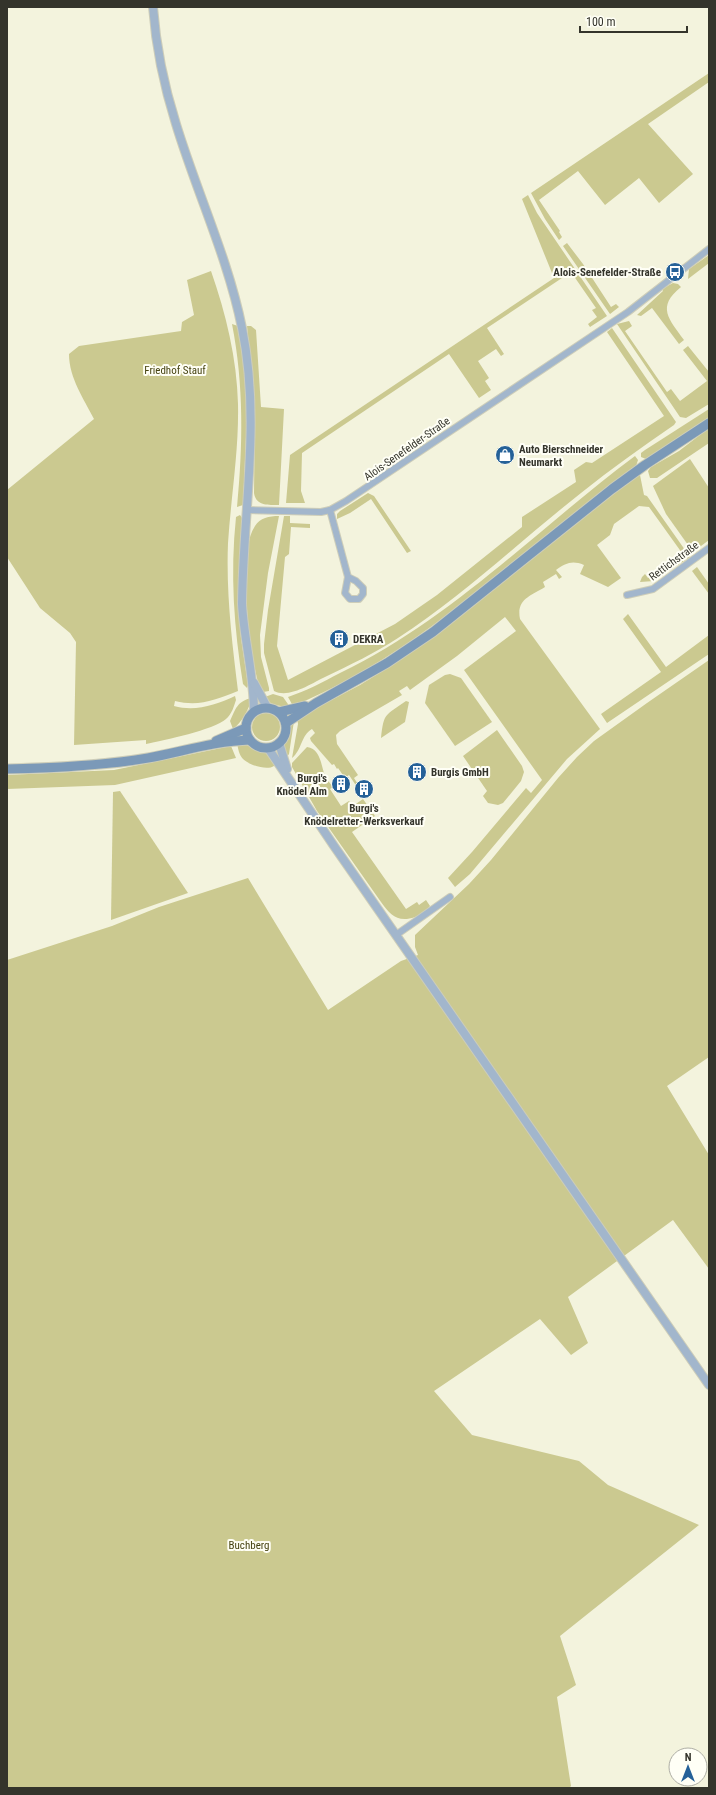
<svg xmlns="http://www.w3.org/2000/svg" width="716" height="1795" viewBox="0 0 716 1795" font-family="'Roboto Condensed',sans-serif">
<rect width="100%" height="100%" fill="#f3f3dd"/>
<g fill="#cbc990">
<polygon points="709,73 709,82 648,124 693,174 659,203 639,178 605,205 578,171 539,200 560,231 559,232 562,237 559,240 545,219 531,193"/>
<polygon points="528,195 537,213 607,316 590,327 588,324 597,317 592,310 596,308 571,272 487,328 504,354 501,356 496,349 478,361 489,378 485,381 491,390 479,398 449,354 302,453 301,491 305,503 286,503 290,455 554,278 522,199"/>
<polygon points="567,243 583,264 611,307 616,304 619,307 610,314 563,246"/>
<polygon points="709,255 709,263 688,279 689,269"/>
<path d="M211,271C226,314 237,359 238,404C239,451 231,497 228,543C226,593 232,642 238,691C215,700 199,707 175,701L174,706C195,712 216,705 235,696L236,700C234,706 232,714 226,719C214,730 164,740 146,744V740L74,745L76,642L70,633L40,608L7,557V490L94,419C84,399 69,378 69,354L79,346L181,331L182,322L194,315L187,280Z"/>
<path d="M673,283L678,284L681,287C656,307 669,319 684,340L679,344L652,308L641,316L637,315L663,291L662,289Z"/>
<polygon points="629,321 632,326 625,331 667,392 671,389 680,401 707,381 683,350 688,346 709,372 709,404 686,418 680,417 617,324"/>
<path d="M232,324L238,326L245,370L247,414L243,505L237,507C243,446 244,385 232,324Z"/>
<path d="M247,326H251L256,330L261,407L284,409L279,505C268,505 256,506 254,493L255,407Z"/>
<path d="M612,328L676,422L674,425C642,447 611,469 581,493C520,541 463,596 398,638C375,653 350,665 325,677C312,683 289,699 274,691L264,653V644L268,610L284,516H290V523L310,524V528L291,527L289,554L285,557L277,646L288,680L395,624L437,595L522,527V517L576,482L574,470L586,462L592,463L664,416L607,332Z"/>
<polygon points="709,409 709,417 646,459 641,457 641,453 645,450"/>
<polygon points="709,428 709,443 657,478 650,478 648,471 651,467 679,451"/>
<path d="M635,456L638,460L636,466C601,493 566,520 531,548C457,609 383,669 293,706L288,697C306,691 323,682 340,673C451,620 537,529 635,456Z"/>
<polygon points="690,459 709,488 709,540 693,552 666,514 653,486"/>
<path d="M638,475H640L644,495L647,496L690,557L654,581L640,582L642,577L645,574L648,578L682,553L649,507L639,506L614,524L610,535L597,545L621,578L608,587L580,574L584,565C572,560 566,563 556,570L562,577L559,579L556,574L543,582L545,587C531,596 516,599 520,619L600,729L567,759L470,874L455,887L448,878L472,852L526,788L531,793L542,780L464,670L516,631L505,617L457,656L410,690L407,686L399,691L402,695L340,731L336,735L337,744L358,775L354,778L359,786L357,787L349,775L345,778L338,768L337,769L334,764L332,765L311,741L310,738L315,733L312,729C301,735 302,750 292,758L298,724L297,718L360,685L400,660Z"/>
<polygon points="368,493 374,496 411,551 407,553 371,499 350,513 337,519 337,514 340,511"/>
<path d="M240,515L242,518L238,597L241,638L248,685L247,688L243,684C234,628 230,574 236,517Z"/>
<path d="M279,516L268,573L260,635L261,657L269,688V691L263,692L260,690C249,650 245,610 247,568C247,555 247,538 255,526C260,518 269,516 279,516Z"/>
<polygon points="697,567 709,584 709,594 692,571"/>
<polygon points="628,614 666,667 709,635 709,654 607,723 601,714 661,672 623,619"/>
<polygon points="709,660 709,1057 667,1086 709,1155 709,1269 673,1220 568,1297 588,1343 571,1355 540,1319 434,1391 472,1435 579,1461 608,1485 699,1525 560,1636 576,1685 557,1697 571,1786 569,1788 7,1788 7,960 112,926 159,907 248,878 328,1010 401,961 418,955 415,947 415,935 469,884 491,860 558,778 577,757 594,741 647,703"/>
<polygon points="450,674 461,678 492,722 455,746 425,703 429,685 445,675"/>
<path d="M273,694L283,697L290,707C281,706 269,706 265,697Z"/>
<path d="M251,698C250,709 241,723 233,729L230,721C236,708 237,702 251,698Z"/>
<path d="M406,701L409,702L405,722L381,738C384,712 385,716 406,701Z"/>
<circle cx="266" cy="727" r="14"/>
<path d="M294,721L289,754L287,757L284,744C287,736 289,727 294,721Z"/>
<polygon points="497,730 522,766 524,772 521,781 503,803 498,805 488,803 483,796 487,791 463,756"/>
<path d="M237,743C246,744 247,745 255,749C265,753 269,751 275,763L274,766C267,771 249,765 243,759C239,755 238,748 237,743Z"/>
<polygon points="231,746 236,758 115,785 7,789 7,775 114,770"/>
<path d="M307,747C321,749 321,766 325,776C327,780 330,783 333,787L330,789L341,806L349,801L353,806L363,799L375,816L352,832L406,909L417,902L419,905L426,900L430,906C426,912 421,915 415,917C398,923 390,915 381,902L317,811L292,767V763Z"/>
<polygon points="120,791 188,893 111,920 113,792"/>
</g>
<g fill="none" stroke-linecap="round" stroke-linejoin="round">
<defs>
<g id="minor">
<polyline points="247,510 321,512 330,510 346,501 628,312 709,249"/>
<polyline points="330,510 348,577 345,593 350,599 359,599 363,594 363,588 356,581 348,577"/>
<polyline points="627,595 653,589 709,548"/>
<polyline points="396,935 450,897"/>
</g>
<g id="tertiary">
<path d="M153,7C156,47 164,86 176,124C197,193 228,258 242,328C261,420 243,512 242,604C244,640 254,675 254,712"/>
<polyline points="254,683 267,707"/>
<polyline points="279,743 287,769"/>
<polyline points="268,748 334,846 709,1385"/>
</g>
<g id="secondary">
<circle cx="266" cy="728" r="20"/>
<polyline points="279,712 305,706"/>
<polyline points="286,723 316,703 387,663 433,632 612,489 645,465 709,423"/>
<polyline points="216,741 246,728"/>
<path d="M7,769C54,768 101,766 148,758C181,752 215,741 250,740"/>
</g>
</defs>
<use href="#minor" stroke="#cdcdb9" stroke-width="8"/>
<use href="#tertiary" stroke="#cdcdb9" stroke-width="10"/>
<use href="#secondary" stroke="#cdcdb9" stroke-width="11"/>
<use href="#minor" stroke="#a2b6cc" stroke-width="6"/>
<use href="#tertiary" stroke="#a2b6cc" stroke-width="8"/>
<use href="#secondary" stroke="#7b99b8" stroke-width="9"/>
</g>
<defs>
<symbol id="bus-disc" viewBox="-11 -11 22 22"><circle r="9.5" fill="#256198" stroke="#fffff6"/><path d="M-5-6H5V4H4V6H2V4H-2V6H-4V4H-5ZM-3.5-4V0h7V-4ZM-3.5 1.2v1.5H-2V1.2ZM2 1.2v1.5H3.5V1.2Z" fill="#fff"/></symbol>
<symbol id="shop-disc" viewBox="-11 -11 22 22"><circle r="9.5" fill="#256198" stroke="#fffff6"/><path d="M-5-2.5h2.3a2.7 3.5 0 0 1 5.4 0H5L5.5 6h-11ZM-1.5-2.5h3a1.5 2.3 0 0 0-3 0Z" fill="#fff"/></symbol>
<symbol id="building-disc" viewBox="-11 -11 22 22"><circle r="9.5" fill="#256198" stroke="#fffff6"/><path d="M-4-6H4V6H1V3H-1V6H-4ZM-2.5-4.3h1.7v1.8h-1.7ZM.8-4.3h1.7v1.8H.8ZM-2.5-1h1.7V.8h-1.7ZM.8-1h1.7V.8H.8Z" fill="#fff"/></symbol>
</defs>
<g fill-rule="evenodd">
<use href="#bus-disc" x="664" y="261" width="22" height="22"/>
<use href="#shop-disc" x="494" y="444" width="22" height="22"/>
<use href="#building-disc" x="328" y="628" width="22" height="22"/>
<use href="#building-disc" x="406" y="761" width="22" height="22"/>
<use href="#building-disc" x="330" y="773" width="22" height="22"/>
<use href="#building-disc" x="353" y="778" width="22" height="22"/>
</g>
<g text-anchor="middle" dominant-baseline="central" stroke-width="4" stroke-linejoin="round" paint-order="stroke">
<g font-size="11" font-weight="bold" fill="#34342b" stroke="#fffff6" text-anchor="start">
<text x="661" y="272" text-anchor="end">Alois-Senefelder-Straße</text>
<text x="519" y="449">Auto Bierschneider<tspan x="519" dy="13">Neumarkt</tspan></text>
<text x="353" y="639">DEKRA</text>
<text x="431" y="772">Burgis GmbH</text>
<text x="327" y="778" text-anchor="end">Burgi's<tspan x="327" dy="13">Knödel Alm</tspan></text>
<text x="364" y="808" text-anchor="middle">Burgi's<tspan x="364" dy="13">Knödelretter-Werksverkauf</tspan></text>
</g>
<g font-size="11" fill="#464311" stroke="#fffff6">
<text x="175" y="370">Friedhof Stauf</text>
<text x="249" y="1545">Buchberg</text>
</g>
<g font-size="11" fill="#34342b" stroke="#fffff6">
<text transform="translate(407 449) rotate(-35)">Alois-Senefelder-Straße</text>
<text transform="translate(674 561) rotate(-36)">Rettichstraße</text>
</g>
</g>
<rect width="716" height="1795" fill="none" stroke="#34342b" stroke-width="16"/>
<g transform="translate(688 1767)"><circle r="19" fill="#fffff6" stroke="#aeaea5"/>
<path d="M0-3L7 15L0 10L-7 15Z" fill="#256198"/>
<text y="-6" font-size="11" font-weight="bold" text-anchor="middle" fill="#34342b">N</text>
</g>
<path d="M580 26v6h107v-6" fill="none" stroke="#34342b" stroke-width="2"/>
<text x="586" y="26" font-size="12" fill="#34342b" stroke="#fffff6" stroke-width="3" paint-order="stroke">100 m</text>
</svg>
